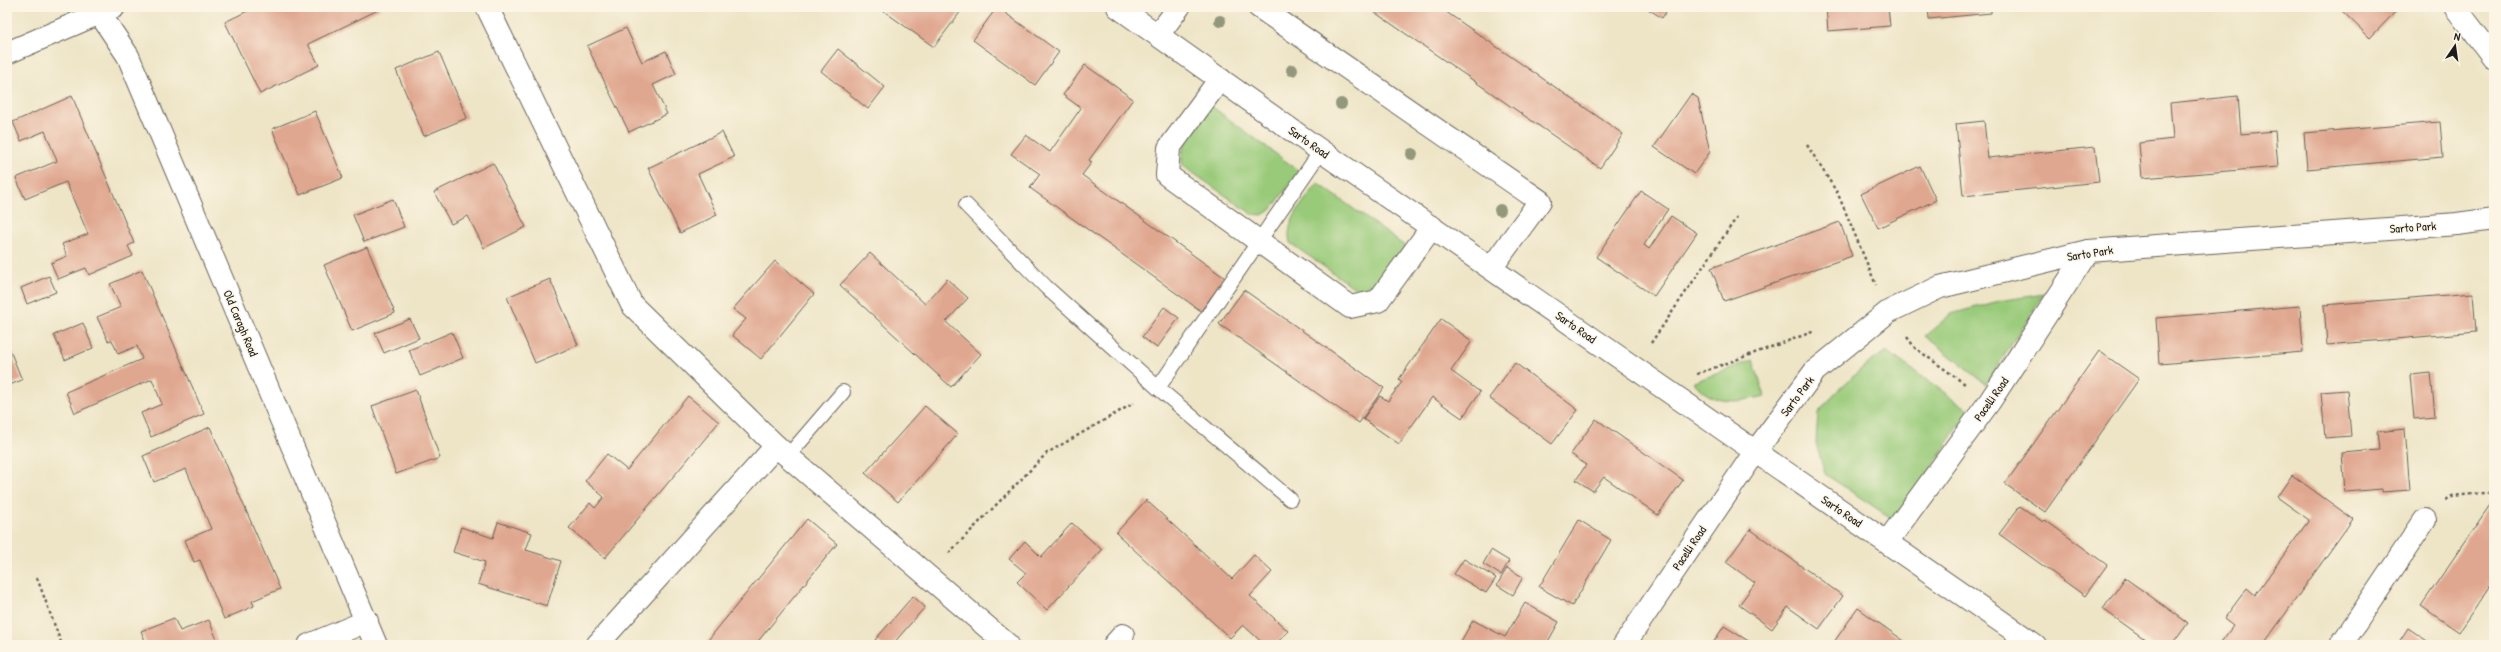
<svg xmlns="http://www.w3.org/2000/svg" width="2501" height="652" viewBox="0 0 2501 652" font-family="'Patrick Hand',sans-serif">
<rect width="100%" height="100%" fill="#fcf5e5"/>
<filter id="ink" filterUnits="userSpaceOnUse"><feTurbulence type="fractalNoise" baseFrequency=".025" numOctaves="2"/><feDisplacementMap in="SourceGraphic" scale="8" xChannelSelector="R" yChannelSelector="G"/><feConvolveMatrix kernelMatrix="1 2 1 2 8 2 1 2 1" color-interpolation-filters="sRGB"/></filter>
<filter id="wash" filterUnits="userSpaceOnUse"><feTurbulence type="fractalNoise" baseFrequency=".012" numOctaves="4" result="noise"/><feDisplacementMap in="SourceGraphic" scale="16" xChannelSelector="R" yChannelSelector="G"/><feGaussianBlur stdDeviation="0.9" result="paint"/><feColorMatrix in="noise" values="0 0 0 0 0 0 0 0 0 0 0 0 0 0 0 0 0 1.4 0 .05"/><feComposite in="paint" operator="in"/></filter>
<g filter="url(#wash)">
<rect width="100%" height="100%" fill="#eee5c7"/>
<g fill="#99ca79" stroke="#5a734a">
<path d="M1211,106L1299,171L1271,210L1262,215L1252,214L1183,166C1177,143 1199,123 1211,106Z"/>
<path d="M1318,183L1406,247L1378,287L1369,293L1359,291L1290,243C1284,221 1306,200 1318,183Z"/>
<polygon points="2044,294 1986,384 1925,336 1951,314 1999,301"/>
<polygon points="1886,351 1969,410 1897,522 1825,474 1816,443 1818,413 1835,393 1861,369"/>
<path d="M1753,360L1765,396C1738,402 1713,407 1694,382Z"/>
</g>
<g id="blocks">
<g fill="#e0a790">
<polygon points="256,7 273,7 274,9 279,7 379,7 380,9 308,44 319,65 260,94 225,22"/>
<polygon points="878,7 964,7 934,47"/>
<polygon points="997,7 1059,52 1035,85 973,40"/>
<polygon points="1367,7 1439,7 1623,134 1600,168"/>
<polygon points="1645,7 1669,7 1662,18"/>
<polygon points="1826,7 1888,7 1890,26 1828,31"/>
<polygon points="1928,7 1991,7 1991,13 1929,19"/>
<polygon points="2338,7 2400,7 2370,38"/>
<polygon points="626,28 642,62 666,51 676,74 653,85 667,114 629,132 587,46"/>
<polygon points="838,49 885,87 868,109 821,71"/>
<polygon points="439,52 467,118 424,136 396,70"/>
<polygon points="1085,65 1133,99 1089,160 1092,162 1082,175 1225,278 1201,311 1030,188 1040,174 1011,154 1026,135 1050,152 1081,108 1063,95"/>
<polygon points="1691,94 1698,98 1710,152 1694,174 1654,147"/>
<polygon points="72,96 134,243 128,246 133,256 89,275 86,268 58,279 51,263 67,256 62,244 88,234 66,182 25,199 16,178 57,161 45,131 21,141 13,122"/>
<polygon points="2238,96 2241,134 2275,131 2278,167 2142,178 2139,143 2173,139 2170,103"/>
<polygon points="315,111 343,178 300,195 272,129"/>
<polygon points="1984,121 1988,158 2095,147 2099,182 1963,196 1956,124"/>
<polygon points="2440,122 2443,157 2307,169 2304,133"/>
<polygon points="722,132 734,157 698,174 717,215 680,233 648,168"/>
<polygon points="493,163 526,227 484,248 468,216 451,224 434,192"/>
<polygon points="1920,166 1936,200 1878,228 1861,194"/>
<polygon points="1641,191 1668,209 1644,245 1649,249 1671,216 1697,233 1654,296 1596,257"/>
<polygon points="393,199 404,227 364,242 353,215"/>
<polygon points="1840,222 1852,256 1724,301 1711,268"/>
<polygon points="367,247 395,313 352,331 324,265"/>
<polygon points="870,253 925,304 947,279 968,298 946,322 981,354 951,387 840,285"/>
<polygon points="775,261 814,294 761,359 732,335 746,319 733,309"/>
<polygon points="142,270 204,414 151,437 141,413 162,404 152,379 75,413 66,392 142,359 137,346 118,354 112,340 108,341 97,317 121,307 110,284"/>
<polygon points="49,276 56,292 27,304 21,288"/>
<polygon points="550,279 578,345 535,363 507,297"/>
<polygon points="1244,290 1384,388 1359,423 1219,324"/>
<polygon points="2473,293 2476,332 2327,345 2324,305"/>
<polygon points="2300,306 2303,352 2159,364 2156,318"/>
<polygon points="1164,307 1179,318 1157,348 1142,337"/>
<polygon points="410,319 419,338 384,353 375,333"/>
<polygon points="1441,319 1472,341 1451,371 1480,392 1462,418 1432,397 1399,444 1363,419 1380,396 1388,401 1402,382 1399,379"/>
<polygon points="83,323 93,348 65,360 54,335"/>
<polygon points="452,332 463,358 420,376 409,350"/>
<polygon points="7,348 9,348 22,380 7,386"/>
<polygon points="2099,351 2139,379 2045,512 2005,484"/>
<polygon points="1515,363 1578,410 1552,444 1489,398"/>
<polygon points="2431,373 2435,417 2414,419 2410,375"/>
<polygon points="416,390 440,458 396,474 372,406"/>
<polygon points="2347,390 2351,436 2325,438 2321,392"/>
<polygon points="688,396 719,422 605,558 569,528 590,503 595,508 604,497 585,481 607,454 627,470"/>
<polygon points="925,406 958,434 898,502 865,473"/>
<polygon points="1596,419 1683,480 1658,515 1604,477 1593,491 1576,480 1586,465 1571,454"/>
<polygon points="210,427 280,589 252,601 254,606 224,619 200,560 194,562 185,540 211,529 186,469 154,482 143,456"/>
<polygon points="2405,429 2410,490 2382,492 2382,489 2345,492 2342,453 2379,450 2377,432"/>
<polygon points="2292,475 2353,519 2263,645 2219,645 2233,626 2224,619 2247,588 2255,595 2309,520 2277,497"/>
<polygon points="2494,499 2494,581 2459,632 2421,606"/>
<polygon points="1146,500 1232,579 1254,555 1272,572 1250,596 1288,631 1275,645 1265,645 1243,625 1230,638 1116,533"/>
<polygon points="2020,506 2043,522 2045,520 2107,565 2085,596 1999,534"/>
<polygon points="807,519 837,544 755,645 704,645"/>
<polygon points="1579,520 1611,540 1572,606 1539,587"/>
<polygon points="498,522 532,533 526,550 561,561 547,606 478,584 485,562 453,552 461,527 493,538"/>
<polygon points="1072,523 1102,550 1047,610 1017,582 1026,573 1009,559 1025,541 1041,557"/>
<polygon points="1750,529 1843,596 1819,629 1788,607 1772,629 1739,605 1755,583 1726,562"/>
<polygon points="1491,550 1509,561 1501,575 1483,564"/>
<polygon points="1464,559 1496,578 1486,593 1454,574"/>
<polygon points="1507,568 1523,577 1513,595 1497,585"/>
<polygon points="2125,578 2188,623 2172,645 2153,645 2103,609"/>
<polygon points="913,596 925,607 892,645 882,645 875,640"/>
<polygon points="1525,603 1559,622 1546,645 1459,645 1473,620 1505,637"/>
<polygon points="1858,608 1890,631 1910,645 1839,645 1834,642"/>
<polygon points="174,618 180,631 209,620 219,645 147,645 141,631"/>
<polygon points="1724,626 1755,645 1712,645"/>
<polygon points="2408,628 2433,645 2397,645"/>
</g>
</g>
</g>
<g filter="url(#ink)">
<use href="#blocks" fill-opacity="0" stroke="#666258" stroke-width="1"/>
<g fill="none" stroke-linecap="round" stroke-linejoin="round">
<defs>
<g id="lane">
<polyline points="966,205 1046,287 1158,388 1290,499"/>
<polyline points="1158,388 1321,151"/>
<polyline points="788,456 843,392"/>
</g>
<g id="street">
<polyline points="487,7 632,305 776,446 1008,645"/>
<polyline points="1118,7 1321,151 2035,645"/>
<polyline points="1259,7 1540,201 1492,267"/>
<polyline points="2455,7 2494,58"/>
<polyline points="100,14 128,56 376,645"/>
<polyline points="1158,35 1179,7"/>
<polyline points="7,53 114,7"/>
<polyline points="1220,79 1169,148 1167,175 1350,307 1378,301 1432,227"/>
<polyline points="1887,542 1990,401 2088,251"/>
<polyline points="309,645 367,621"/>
<polyline points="597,645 776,446"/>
<polyline points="1114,645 1123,635"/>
<polyline points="1624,645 1755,452 1815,371 1888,312 1940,287 2088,251 2457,224 2494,219"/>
<polyline points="2341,645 2425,520"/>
</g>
</defs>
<use href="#lane" stroke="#666258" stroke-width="16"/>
<use href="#street" stroke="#666258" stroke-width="24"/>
<g stroke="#666258" stroke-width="2.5" stroke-dasharray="3 3" stroke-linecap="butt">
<polyline points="1807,145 1838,194 1876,285"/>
<polyline points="1907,337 1915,348 1965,384"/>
<polyline points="1651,343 1737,217"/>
<polyline points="1697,374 1815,331"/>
<polyline points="2446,500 2452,496 2494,492"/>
<polyline points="949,553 1047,453 1134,403"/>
<polyline points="37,578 62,645"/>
</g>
<use href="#lane" stroke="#fff" stroke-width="14"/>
<use href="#street" stroke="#fff" stroke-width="22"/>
</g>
<g fill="#93987b">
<circle cx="1220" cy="21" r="6"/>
<circle cx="1292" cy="70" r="6"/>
<circle cx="1341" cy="104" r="6"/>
<circle cx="1412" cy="154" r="6"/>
<circle cx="1500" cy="210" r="6"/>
</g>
</g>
<g text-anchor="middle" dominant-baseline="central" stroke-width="3" stroke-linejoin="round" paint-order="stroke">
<g font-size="12" fill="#1c1c1c" stroke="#fcf5e5">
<text transform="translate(1309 142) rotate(35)">Sarto Road</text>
<text transform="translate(2413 227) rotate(-4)">Sarto Park</text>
<text transform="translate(2090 253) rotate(-9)">Sarto Park</text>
<text transform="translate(241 323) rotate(67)">Old Caragh Road</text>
<text transform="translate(1576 327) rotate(35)">Sarto Road</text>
<text transform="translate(1797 396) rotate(-53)">Sarto Park</text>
<text transform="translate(1991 399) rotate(-55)">Pacelli Road</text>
<text transform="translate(1842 511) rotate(34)">Sarto Road</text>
<text transform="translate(1689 548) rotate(-56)">Pacelli Road</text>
</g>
</g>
<rect width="2501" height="652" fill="none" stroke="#fcf5e5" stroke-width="24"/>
<g transform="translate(2455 46) rotate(13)" stroke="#fcf5e5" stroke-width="3" paint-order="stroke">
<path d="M0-3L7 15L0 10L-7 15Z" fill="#1c1c1c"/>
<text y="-6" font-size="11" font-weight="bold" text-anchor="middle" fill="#1c1c1c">N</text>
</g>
</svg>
